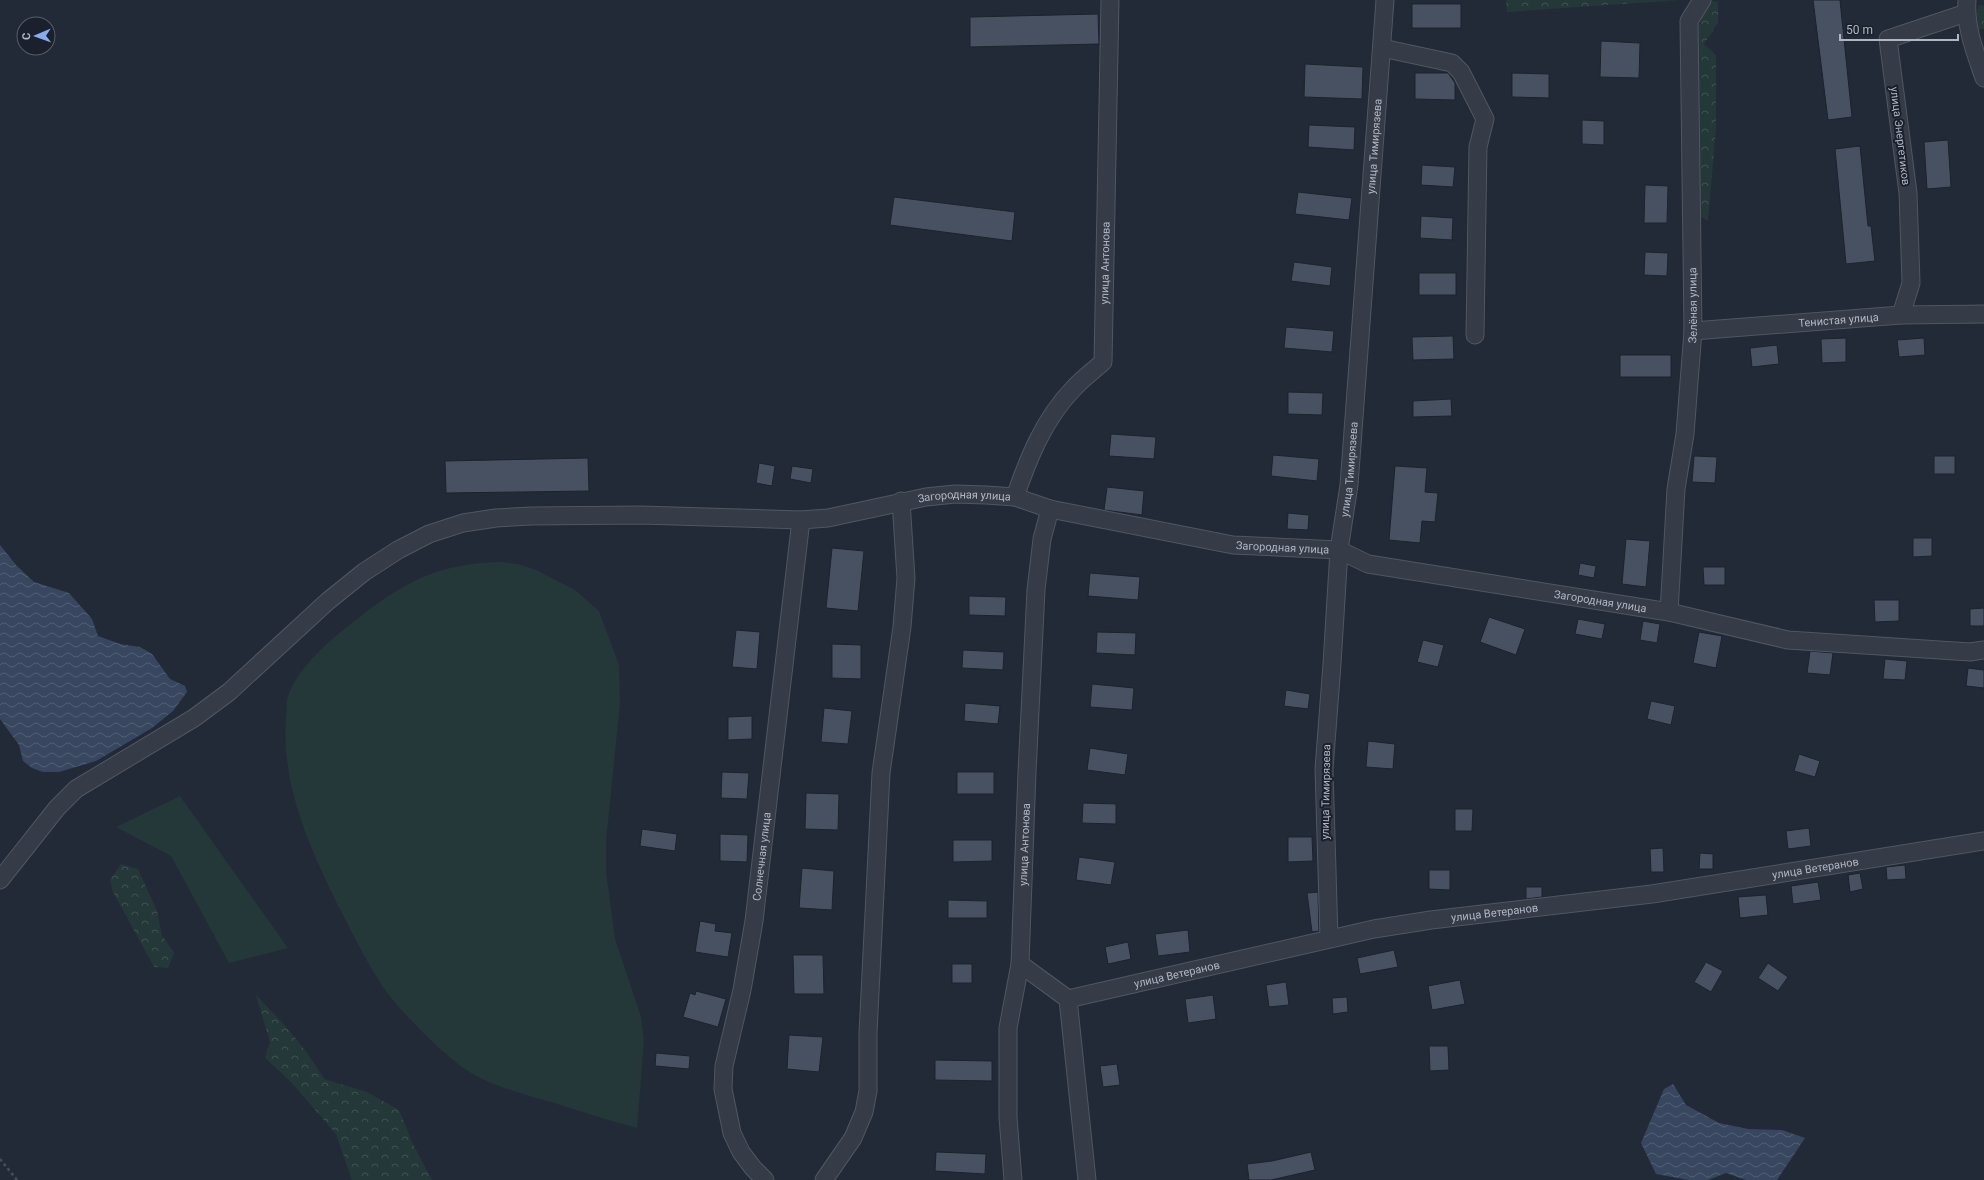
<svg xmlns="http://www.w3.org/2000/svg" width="1984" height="1180" viewBox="0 0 1984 1180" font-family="Roboto,sans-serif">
<defs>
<pattern id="forest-crowns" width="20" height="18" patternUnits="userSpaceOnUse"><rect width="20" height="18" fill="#243739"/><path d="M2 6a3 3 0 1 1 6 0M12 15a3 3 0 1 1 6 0" fill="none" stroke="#415254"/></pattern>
<pattern id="water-waves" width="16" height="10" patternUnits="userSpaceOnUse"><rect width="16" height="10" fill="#38475f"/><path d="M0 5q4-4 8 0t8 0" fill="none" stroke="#525f74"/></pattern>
</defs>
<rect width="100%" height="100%" fill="#222a37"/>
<g fill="#243739">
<path d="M502,562L518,564L536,570L575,590L599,611L619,665L620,703L606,842V871L615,939L641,1017L644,1041L637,1128C610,1121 584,1112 557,1104C520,1092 483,1086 453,1060C433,1044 404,1014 388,994C372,972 359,946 346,921C315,860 280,789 286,717C287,711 286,702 288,696C300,663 335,636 362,615C409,579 442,563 502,562Z"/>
<polygon points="180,796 288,948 229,963 171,856 116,827"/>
</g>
<g fill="url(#forest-crowns)">
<polygon points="1506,0 1680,0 1507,12"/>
<polygon points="1709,0 1718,2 1718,23 1704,44 1716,55 1716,129 1708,220 1697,215 1696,32"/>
<polygon points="1978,5 1984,6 1984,29 1977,29"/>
<polygon points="121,864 138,869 157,911 162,935 174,953 168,968 154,967 113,892 110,880"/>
<path d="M256,995C283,1023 304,1045 324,1079L367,1092L399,1110L413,1144L432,1180H352L336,1134L291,1082L265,1058L270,1042Z"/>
</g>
<g fill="url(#water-waves)">
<polygon points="0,545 16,565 34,582 69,593 92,619 98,636 120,644 140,647 152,654 170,679 185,686 187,692 173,711 152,728 96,761 59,772 43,772 32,768 23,761 19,745 0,719"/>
<polygon points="1673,1084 1686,1105 1719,1123 1748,1129 1782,1130 1805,1138 1777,1180 1746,1180 1726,1173 1708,1180 1689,1180 1656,1174 1641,1143 1664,1089"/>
</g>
<g fill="#485161" stroke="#1c232e">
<polygon points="1813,0 1840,0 1852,117 1828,120"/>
<rect x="1412" y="4" width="49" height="24"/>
<polygon points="1098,14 1099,44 970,47 970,17"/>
<polygon points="1601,41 1640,43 1639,78 1600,77"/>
<polygon points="1305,64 1363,67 1362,99 1304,97"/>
<polygon points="1415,73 1448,73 1455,83 1455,100 1415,99"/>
<polygon points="1512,73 1549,74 1549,98 1512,97"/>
<polygon points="1582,120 1604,121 1604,145 1582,144"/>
<polygon points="1309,125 1355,127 1354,150 1308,147"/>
<polygon points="1948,140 1951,187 1927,189 1924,142"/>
<polygon points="1860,146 1868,226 1871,226 1875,261 1846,264 1835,149"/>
<polygon points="1422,165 1455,167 1453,187 1421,185"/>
<polygon points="1645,185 1668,186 1667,223 1644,223"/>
<polygon points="1298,192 1352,198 1349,220 1295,214"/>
<polygon points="894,197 1015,212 1012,241 890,225"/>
<polygon points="1421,216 1453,218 1452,240 1420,238"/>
<polygon points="1645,252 1668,253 1667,276 1644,275"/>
<polygon points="1294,262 1332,267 1330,286 1291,281"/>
<rect x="1419" y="273" width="37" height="22"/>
<polygon points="1286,327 1334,331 1332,352 1284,348"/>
<polygon points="1453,336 1454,359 1413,360 1412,337"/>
<polygon points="1846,338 1846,362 1822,363 1821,339"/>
<polygon points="1924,338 1925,355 1899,357 1897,340"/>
<polygon points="1777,345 1779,364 1752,367 1750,348"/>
<rect x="1620" y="355" width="51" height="22"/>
<polygon points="1288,392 1323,393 1322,415 1288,414"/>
<polygon points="1451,399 1452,416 1413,417 1413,401"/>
<polygon points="1111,434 1156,437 1154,459 1109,456"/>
<polygon points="1273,455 1319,459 1317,481 1271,476"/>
<polygon points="1694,456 1717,457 1715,483 1692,482"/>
<rect x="1934" y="456" width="21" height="18"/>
<polygon points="588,458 589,491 446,493 445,461"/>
<polygon points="759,463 775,466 772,486 756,483"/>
<polygon points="792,466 813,469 811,483 790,479"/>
<polygon points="1395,466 1427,468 1425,492 1438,493 1435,522 1422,521 1420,543 1389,540"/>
<polygon points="1107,487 1144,491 1142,515 1104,510"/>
<polygon points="1288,513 1309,515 1308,530 1287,529"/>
<polygon points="1913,538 1932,538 1932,556 1913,557"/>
<polygon points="1626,539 1650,541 1646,587 1622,584"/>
<polygon points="832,548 864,551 858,611 826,608"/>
<polygon points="1580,563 1596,566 1594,578 1578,575"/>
<polygon points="1703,567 1725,567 1725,585 1704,585"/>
<polygon points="1090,573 1140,577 1138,600 1088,596"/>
<polygon points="969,596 1006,597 1005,616 969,615"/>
<polygon points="1874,600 1899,600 1899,621 1875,622"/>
<polygon points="1984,608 1984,626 1970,626 1970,609"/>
<polygon points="1489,617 1525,629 1516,655 1480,642"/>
<polygon points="1578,619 1605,624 1602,639 1575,634"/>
<polygon points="1643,621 1660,624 1657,643 1640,640"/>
<polygon points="736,630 760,632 757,669 732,667"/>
<polygon points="1097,632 1136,633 1135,655 1096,653"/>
<polygon points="1699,632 1722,636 1716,668 1693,663"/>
<polygon points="1423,640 1444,645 1438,667 1417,662"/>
<polygon points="832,644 861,645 861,679 832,678"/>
<polygon points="963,650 1004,652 1003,670 962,668"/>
<polygon points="1810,651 1833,653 1830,675 1807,673"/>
<polygon points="1885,659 1907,661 1905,680 1883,679"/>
<polygon points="1968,668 1984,670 1984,688 1966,686"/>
<polygon points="1092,684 1134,688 1132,710 1090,707"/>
<polygon points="1286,690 1310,694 1308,709 1284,706"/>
<polygon points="1651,701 1675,706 1671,725 1647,719"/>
<polygon points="965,703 1000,706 998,724 964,721"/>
<polygon points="824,708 852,711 848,744 821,742"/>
<polygon points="752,716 752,739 728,740 728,717"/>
<polygon points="1368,741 1395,744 1393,769 1366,767"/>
<polygon points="1090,748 1128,754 1125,775 1087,770"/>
<polygon points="1799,754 1820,761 1815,777 1794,771"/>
<polygon points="722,772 749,773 747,799 721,798"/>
<rect x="957" y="772" width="37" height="22"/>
<polygon points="806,793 839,794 838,830 805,829"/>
<polygon points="1083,803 1116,804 1116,824 1082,823"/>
<polygon points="1455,809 1473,809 1472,831 1455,831"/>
<polygon points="1809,828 1811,846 1788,849 1786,831"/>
<polygon points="642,829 677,834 675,851 640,846"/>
<polygon points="720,834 748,835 747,862 720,861"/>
<polygon points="1288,837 1312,837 1313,861 1288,862"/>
<polygon points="953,840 992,840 992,861 953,862"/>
<polygon points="1663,848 1664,872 1651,872 1650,849"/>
<polygon points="1700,853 1713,854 1713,869 1699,869"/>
<polygon points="1079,857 1115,862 1111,885 1076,880"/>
<polygon points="1905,865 1906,879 1887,880 1886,867"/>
<polygon points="802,868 834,871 832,910 799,908"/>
<polygon points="1429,870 1450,870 1450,890 1429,889"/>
<polygon points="1860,873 1863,889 1850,892 1848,875"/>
<polygon points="1818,882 1821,900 1793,904 1791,886"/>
<polygon points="1526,887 1542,887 1542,897 1526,899"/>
<polygon points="1318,892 1319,931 1312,932 1307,893"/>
<polygon points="1766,895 1768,915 1740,918 1738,897"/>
<polygon points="948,900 987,901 987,918 948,918"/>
<polygon points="700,921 716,924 715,931 732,933 728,957 695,952"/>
<polygon points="1188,930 1190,952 1158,956 1155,934"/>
<polygon points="1128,942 1131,959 1108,964 1105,947"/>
<polygon points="1394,950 1398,967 1360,974 1357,958"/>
<polygon points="793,955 823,955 824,994 794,994"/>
<polygon points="1706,962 1723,971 1711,992 1694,982"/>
<polygon points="1768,963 1788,977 1778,991 1758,978"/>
<rect x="952" y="964" width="20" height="19"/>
<polygon points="1460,980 1465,1004 1432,1010 1428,986"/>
<polygon points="1286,982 1289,1005 1269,1007 1266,985"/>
<polygon points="696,991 726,999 718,1027 683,1017 690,993 695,995"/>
<polygon points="1213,995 1216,1019 1188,1023 1185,999"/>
<polygon points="1347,997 1348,1012 1333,1014 1332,998"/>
<polygon points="789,1035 823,1037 819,1072 787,1069"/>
<polygon points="1429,1046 1448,1046 1449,1070 1430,1071"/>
<polygon points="656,1053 690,1056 689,1069 655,1066"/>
<polygon points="935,1060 992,1061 992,1081 935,1080"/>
<polygon points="1117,1064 1120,1085 1103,1087 1100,1066"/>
<polygon points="936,1152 986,1154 985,1174 935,1171"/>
<polygon points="1311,1152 1315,1170 1271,1180 1249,1180 1247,1164 1272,1161"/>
</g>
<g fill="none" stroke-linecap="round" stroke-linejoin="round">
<defs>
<g id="minor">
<path d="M1967,0C1965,27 1975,52 1984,78"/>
<polyline points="1382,48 1452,63 1461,72 1485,119 1478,147 1475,335"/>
<polyline points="1901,315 1911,283 1908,193 1888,39 1966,13"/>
<path id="s1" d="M1693,331L1901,315L1984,314"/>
<path id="s2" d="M1015,497C1028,459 1044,419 1073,389C1082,379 1093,371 1103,362L1110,0"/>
<path id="s3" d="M1669,612L1676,489L1685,434L1693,331L1689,21L1702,0"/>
<path id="s4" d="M0,880L57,808L76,789L194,718L229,692L328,601L364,572L398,550L429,534L463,523L496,518L531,516L641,515L801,520L828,518L926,497L955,494L986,495L1015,497L1050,509L1233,545L1339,550L1368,564L1669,612L1788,640L1970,652L1984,650"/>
<path id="s5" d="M1329,938L1324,769L1332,664L1339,550L1349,485L1385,0"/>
<path id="s6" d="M1020,964L1068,999L1374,929L1431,920L1652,894L1984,841"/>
<polyline points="1068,999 1087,1180"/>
<path id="s7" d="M765,1180L753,1168L741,1152L732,1133L723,1089L724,1066L742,990L754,921L801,520"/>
<polyline points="824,1180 853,1138 864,1112 868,1091 868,1033 881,773 902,627 906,578 901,501"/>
<path id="s8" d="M1013,1180L1008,1117V1028L1020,964L1027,772L1036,590L1042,539L1050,509"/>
</g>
</defs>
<use href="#minor" stroke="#505762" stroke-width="19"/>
<polyline stroke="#415255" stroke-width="2.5" stroke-dasharray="3 3" stroke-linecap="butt" points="0,1159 17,1180"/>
<use href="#minor" stroke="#353c47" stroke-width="17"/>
</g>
<g text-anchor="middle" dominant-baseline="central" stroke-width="4" stroke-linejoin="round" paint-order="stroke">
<g font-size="11" fill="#b0b7c4" stroke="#1a212c">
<text transform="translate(1900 136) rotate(83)">улица Энергетиков</text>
<text stroke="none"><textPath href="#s5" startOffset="794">улица Тимирязева</textPath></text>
<text stroke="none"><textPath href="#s2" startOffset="263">улица Антонова</textPath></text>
<text stroke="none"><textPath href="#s3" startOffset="308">Зелёная улица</textPath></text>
<text stroke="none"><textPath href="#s1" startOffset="146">Тенистая улица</textPath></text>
<text stroke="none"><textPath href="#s5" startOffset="470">улица Тимирязева</textPath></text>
<text stroke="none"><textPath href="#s4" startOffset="1096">Загородная улица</textPath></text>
<text stroke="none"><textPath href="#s4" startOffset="1420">Загородная улица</textPath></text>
<text stroke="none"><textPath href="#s4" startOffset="1744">Загородная улица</textPath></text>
<text transform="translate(1326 792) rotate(-89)">улица Тимирязева</text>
<text stroke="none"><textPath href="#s8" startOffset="337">улица Антонова</textPath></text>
<text stroke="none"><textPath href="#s7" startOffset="339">Солнечная улица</textPath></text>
<text stroke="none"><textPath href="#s6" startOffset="819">улица Ветеранов</textPath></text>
<text stroke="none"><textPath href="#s6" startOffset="495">улица Ветеранов</textPath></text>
<text stroke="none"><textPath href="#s6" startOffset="171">улица Ветеранов</textPath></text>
</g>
</g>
<g transform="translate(36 36) rotate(268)"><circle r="19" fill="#1a212c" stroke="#565d69"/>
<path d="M0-3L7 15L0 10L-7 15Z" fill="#87acf2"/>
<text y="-6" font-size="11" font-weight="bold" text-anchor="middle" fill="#b0b7c4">С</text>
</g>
<path d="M1840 34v6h118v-6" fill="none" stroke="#b0b7c4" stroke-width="2"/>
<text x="1846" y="34" font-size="12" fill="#b0b7c4" stroke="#1a212c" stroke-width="3" paint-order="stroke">50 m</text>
</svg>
